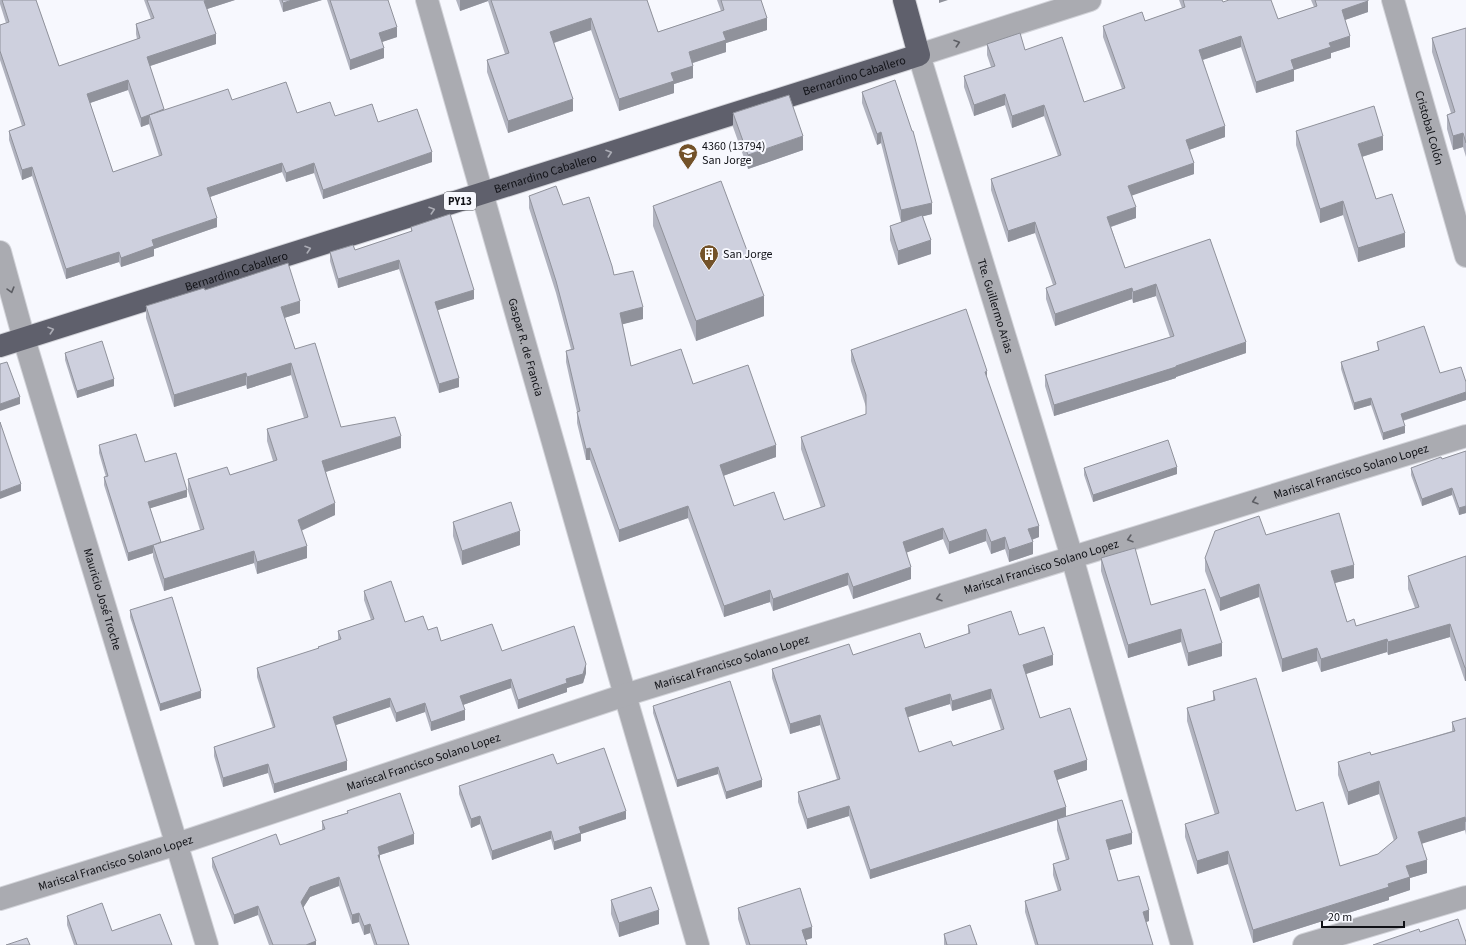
<svg xmlns="http://www.w3.org/2000/svg" width="1466" height="945" viewBox="0 0 1466 945" font-family="'Source Sans 3',sans-serif">
<rect width="100%" height="100%" fill="#f7f8fe"/>
<g fill="none" stroke-linecap="round" stroke-linejoin="round">
<defs>
<g id="minor">
<path id="s1" d="M427,0L625,695L698,945"/>
<path id="s2" d="M1090,0L919,55L1072,557L1182,945"/>
<path id="s3" d="M1393,0L1466,256"/>
<path id="s4" d="M0,252L24,339L207,945"/>
<path id="s5" d="M0,899L177,844L625,695L1466,436"/>
<polyline points="1304,945 1466,897"/>
</g>
<g id="trunk">
<path id="s6" d="M0,346L919,55L904,0"/>
</g>
</defs>
<use href="#minor" stroke="#d2d3d9" stroke-width="24"/>
<use href="#trunk" stroke="#d2d3d9" stroke-width="24"/>
<use href="#minor" stroke="#aaabb1" stroke-width="22"/>
<use href="#trunk" stroke="#5f606c" stroke-width="22"/>
</g>
<g fill="#b1b3bf" fill-rule="evenodd">
<path d="M0,0H36L59,66L137,39L136,34V24L151,19L144,0H235L207,9L216,44L150,66L164,110L232,100L297,113L335,116L378,122L432,162L323,199L314,173L286,182L282,172L210,197L217,227L154,249V256L121,267L119,262L66,279L32,176L22,180L9,140V131L22,126L0,60V25L6,23L0,4ZM128,90L141,127L149,124L159,156L113,172L90,103Z"/>
<polygon points="279,0 322,0 283,12"/>
<polygon points="327,0 388,0 397,37 382,42 384,58 350,70"/>
<polygon points="456,0 647,0 658,32 721,11 717,0 761,0 767,30 726,43 726,52 693,63 693,78 674,84 674,93 619,111 591,30 554,43 573,111 508,133 487,72 487,60 505,54 488,1 460,11"/>
<polygon points="1179,0 1222,0 1223,2 1278,19 1314,7 1311,0 1368,0 1368,12 1345,20 1350,47 1331,53 1331,58 1294,70 1294,81 1256,93 1241,47 1203,60 1225,137 1189,150 1194,174 1132,195 1136,218 1111,227 1125,268 1210,239 1246,353 1176,377 1176,378 1054,416 1045,386 1045,375 1170,337 1156,296 1133,303 1132,299 1055,326 1046,299 1046,288 1053,285 1035,233 1008,242 991,190 991,179 1058,156 1044,116 1012,128 1005,105 974,116 964,87 964,76 991,67 987,55 987,44 1025,50 1084,102 1122,89 1103,37 1103,26 1145,21 1182,8"/>
<polygon points="1466,28 1466,157 1463,147 1453,150 1447,129 1447,115 1451,113 1432,52 1432,38"/>
<polygon points="862,92 912,131 932,214 923,216 931,254 898,265 890,240 890,226 908,220 901,222 881,143 877,145 862,103"/>
<polygon points="733,113 803,150 748,169 733,127"/>
<polygon points="1296,131 1383,150 1362,157 1376,199 1405,247 1358,262 1343,215 1320,223 1296,145"/>
<polygon points="529,196 563,205 614,275 643,319 622,324 631,366 693,384 776,457 723,476 734,506 784,520 821,508 801,449 801,437 866,414 866,407 851,361 851,350 987,378 1039,537 1032,540 1033,554 1009,562 1005,549 991,554 986,541 949,554 943,539 907,552 911,579 853,599 848,585 773,611 770,602 724,617 688,518 619,542 590,460 586,460 577,423 577,412 566,362 566,351 571,349 556,293 529,208"/>
<polygon points="653,206 764,316 696,341 653,226"/>
<polygon points="411,227 474,299 437,310 459,387 439,393 399,269 338,288 330,261 330,252 355,250 411,232"/>
<polygon points="205,290 300,313 284,318 295,349 341,427 401,448 326,472 335,515 301,531 307,558 257,574 254,563 164,591 153,557 153,553 128,561 104,485 104,477 106,477 99,453 99,445 145,462 187,497 150,508 161,542 200,530 188,491 188,479 230,475 273,461 267,441 267,429 304,418 291,375 247,389 246,385 174,407 146,318 146,306"/>
<polygon points="1377,342 1440,373 1466,382 1466,400 1403,421 1405,433 1383,440 1371,405 1354,410 1341,369 1341,362 1378,350"/>
<polygon points="65,353 114,386 77,398 65,360"/>
<polygon points="1466,451 1466,513 1459,515 1452,495 1422,506 1411,475 1411,468 1442,459"/>
<polygon points="1084,468 1177,474 1093,502 1084,475"/>
<polygon points="453,522 520,545 462,565 453,536"/>
<polygon points="1266,535 1354,578 1335,583 1347,622 1356,626 1415,608 1408,589 1408,576 1466,556 1466,681 1465,681 1450,637 1388,655 1387,652 1321,672 1317,661 1282,672 1259,597 1220,611 1205,571 1205,558"/>
<polygon points="1101,558 1151,605 1222,656 1188,666 1181,642 1128,658 1101,571"/>
<polygon points="364,591 405,622 428,630 441,641 502,651 586,673 583,683 567,688 567,692 518,709 511,688 463,705 465,720 431,731 425,712 396,722 390,707 336,725 347,770 274,793 268,773 223,787 214,756 214,747 273,728 257,677 257,668 318,649 318,647 338,640 338,631 371,620 364,600"/>
<polygon points="130,610 201,698 160,711 130,617"/>
<path d="M968,625L1019,635L1053,665L1026,674L1040,718L1087,770L1057,780L1066,816L1132,844L1109,850L1118,881L1149,921L1146,922L1153,945H1035L1025,912V901L1058,891L1053,875V864L1066,860L1057,830V820L870,879L849,816L807,829L798,802V792L837,779L820,725L790,734L772,678V669L853,655L925,648L968,634ZM991,699L1001,730L953,746L919,752L908,717L950,704L952,711Z"/>
<polygon points="1213,691 1296,811 1340,866 1378,854 1394,841 1379,794 1348,805 1338,775 1338,762 1371,755 1452,731 1452,722 1466,718 1466,835 1465,830 1422,843 1427,873 1410,878 1410,890 1389,897 1389,900 1253,943 1228,864 1197,874 1185,837 1185,824 1215,815 1187,721 1187,708 1213,700"/>
<polygon points="653,706 762,787 726,799 718,774 677,787 653,713"/>
<polygon points="557,764 626,819 581,834 581,841 554,850 551,839 492,860 480,824 471,828 459,794 459,786"/>
<polygon points="347,811 414,844 380,855 380,862 409,945 374,945 370,933 364,935 359,922 352,924 339,886 310,897 303,908 316,945 269,945 258,915 234,924 212,867 212,858 280,845 322,830 322,821 347,813"/>
<polygon points="611,900 659,924 619,937 611,914"/>
<polygon points="738,908 812,938 806,940 807,945 746,945 738,919"/>
<polygon points="67,916 112,931 172,945 74,945 67,925"/>
<polygon points="944,934 977,945 944,945"/>
</g>
<g fill="#90929b">
<polygon points="206,0 235,0 204,10 204,1"/>
<polygon points="292,0 322,0 283,12 283,3"/>
<polygon points="460,0 488,0 488,1 460,11"/>
<polygon points="939,0 948,0 939,3"/>
<polygon points="1368,1 1368,12 1342,21 1342,10"/>
<polygon points="591,18 591,30 550,44 550,32"/>
<polygon points="767,18 767,30 726,43 726,52 689,64 689,52 723,32"/>
<polygon points="397,27 397,37 379,43 379,33"/>
<polygon points="216,34 216,44 147,67 147,57"/>
<polygon points="1241,36 1241,47 1199,61 1199,50"/>
<polygon points="1350,36 1350,47 1331,53 1331,58 1294,70 1294,81 1256,93 1256,82 1291,60 1329,43"/>
<polygon points="384,48 384,58 350,70 350,60"/>
<polygon points="693,66 693,78 674,84 674,93 619,111 619,99 671,73"/>
<polygon points="128,80 128,90 87,104 87,94"/>
<polygon points="1005,94 1005,105 974,116 974,105"/>
<polygon points="573,99 573,111 508,133 508,121"/>
<polygon points="1044,105 1044,116 1012,128 1012,116"/>
<polygon points="149,115 149,124 141,127 141,118"/>
<polygon points="1225,126 1225,137 1186,151 1186,140"/>
<polygon points="881,132 881,143 877,145 877,134"/>
<polygon points="1463,133 1463,147 1453,150 1453,136"/>
<polygon points="803,136 803,150 748,169 748,155"/>
<polygon points="1383,136 1383,150 1358,158 1358,144"/>
<polygon points="432,152 432,162 323,199 323,190"/>
<polygon points="282,163 282,172 207,198 207,188"/>
<polygon points="314,163 314,173 286,182 286,173"/>
<polygon points="1194,163 1194,174 1128,197 1128,186"/>
<polygon points="32,167 32,176 22,180 22,170"/>
<polygon points="1343,201 1343,215 1320,223 1320,209"/>
<polygon points="932,203 932,214 901,222 901,210"/>
<polygon points="1136,207 1136,218 1107,228 1107,217"/>
<polygon points="217,218 217,227 154,249 154,256 121,267 121,258 152,240"/>
<polygon points="1035,222 1035,233 1008,242 1008,231"/>
<polygon points="1405,233 1405,247 1358,262 1358,248"/>
<polygon points="931,240 931,254 898,265 898,251"/>
<polygon points="119,252 119,262 66,279 66,269"/>
<polygon points="399,260 399,269 338,288 338,279"/>
<polygon points="1156,284 1156,296 1133,303 1133,292"/>
<polygon points="1132,288 1132,299 1055,326 1055,314"/>
<polygon points="474,290 474,299 435,311 435,302"/>
<polygon points="764,296 764,316 696,341 696,321"/>
<polygon points="300,301 300,313 281,319 281,307"/>
<polygon points="643,307 643,319 620,325 620,313"/>
<polygon points="1246,342 1246,353 1176,377 1176,378 1054,416 1054,405 1176,366"/>
<polygon points="291,363 291,375 247,389 247,377"/>
<polygon points="987,371 987,383 985,372"/>
<polygon points="246,373 246,385 174,407 174,395"/>
<polygon points="459,378 459,387 439,393 439,384"/>
<polygon points="114,379 114,386 77,398 77,391"/>
<polygon points="1466,392 1466,400 1401,421 1401,414"/>
<polygon points="20,397 20,404 0,411 0,404"/>
<polygon points="1371,398 1371,405 1354,410 1354,403"/>
<polygon points="1405,426 1405,433 1383,440 1383,433"/>
<polygon points="401,436 401,448 322,473 322,461"/>
<polygon points="776,445 776,457 720,477 720,465"/>
<polygon points="590,448 590,460 586,460 586,449"/>
<polygon points="1177,467 1177,474 1093,502 1093,495"/>
<polygon points="21,484 21,491 0,499 0,492"/>
<polygon points="1452,488 1452,495 1422,506 1422,499"/>
<polygon points="187,490 187,497 148,509 148,502"/>
<polygon points="335,503 335,515 298,532 298,520"/>
<polygon points="688,506 688,518 619,542 619,530"/>
<polygon points="1466,506 1466,513 1459,515 1459,508"/>
<polygon points="1039,526 1039,537 1028,541 1028,529"/>
<polygon points="943,528 943,539 903,554 903,542"/>
<polygon points="986,529 986,541 949,554 949,542"/>
<polygon points="520,531 520,545 462,565 462,551"/>
<polygon points="1005,537 1005,549 991,554 991,542"/>
<polygon points="1033,542 1033,554 1009,562 1009,550"/>
<polygon points="153,545 153,553 128,561 128,553"/>
<polygon points="307,546 307,558 257,574 257,562"/>
<polygon points="254,551 254,563 164,591 164,579"/>
<polygon points="1354,565 1354,578 1331,584 1331,571"/>
<polygon points="911,567 911,579 853,599 853,587"/>
<polygon points="848,573 848,585 773,611 773,599"/>
<polygon points="1259,584 1259,597 1220,611 1220,598"/>
<polygon points="770,590 770,602 724,617 724,606"/>
<polygon points="1450,624 1450,637 1388,655 1388,642"/>
<polygon points="1181,629 1181,642 1128,658 1128,645"/>
<polygon points="1387,639 1387,652 1321,672 1321,659"/>
<polygon points="1222,643 1222,656 1188,666 1188,653"/>
<polygon points="1317,648 1317,661 1282,672 1282,659"/>
<polygon points="1053,655 1053,665 1023,675 1023,665"/>
<polygon points="586,664 586,673 583,683 567,688 567,692 518,709 518,700 566,679"/>
<rect x="1465" y="668" width="1" height="13"/>
<polygon points="511,679 511,688 460,706 460,696"/>
<polygon points="991,689 991,699 952,711 952,701"/>
<polygon points="201,691 201,698 160,711 160,704"/>
<polygon points="950,694 950,704 905,718 905,708"/>
<polygon points="390,698 390,707 333,726 333,717"/>
<polygon points="425,703 425,712 396,722 396,713"/>
<polygon points="465,710 465,720 431,731 431,722"/>
<polygon points="820,715 820,725 790,734 790,724"/>
<polygon points="1087,760 1087,770 1054,781 1054,771"/>
<polygon points="347,761 347,770 274,793 274,784"/>
<polygon points="268,764 268,773 223,787 223,778"/>
<polygon points="718,767 718,774 677,787 677,780"/>
<polygon points="762,780 762,787 726,799 726,792"/>
<polygon points="1379,781 1379,794 1348,805 1348,792"/>
<polygon points="849,806 849,816 807,829 807,819"/>
<polygon points="1066,807 1066,817 870,879 870,870"/>
<polygon points="626,811 626,819 581,834 581,841 554,850 554,842 579,827"/>
<polygon points="480,816 480,824 471,828 471,819"/>
<polygon points="1465,817 1465,830 1418,845 1418,832"/>
<polygon points="551,831 551,839 492,860 492,851"/>
<polygon points="1132,833 1132,844 1106,851 1106,840"/>
<polygon points="414,834 414,844 380,855 380,864 378,865 378,847"/>
<polygon points="1228,851 1228,864 1197,874 1197,861"/>
<polygon points="1427,860 1427,873 1410,878 1410,890 1389,897 1389,900 1253,943 1253,930 1388,884 1406,866"/>
<polygon points="339,877 339,886 310,897 301,911 301,902 310,887"/>
<polygon points="258,906 258,915 234,924 234,915"/>
<polygon points="659,910 659,924 619,937 619,923"/>
<polygon points="1149,910 1149,921 1143,923 1143,912"/>
<polygon points="359,913 359,922 352,924 352,915"/>
<polygon points="370,924 370,933 364,935 364,926"/>
<polygon points="812,927 812,938 802,941 802,930"/>
<polygon points="316,941 316,945 306,945"/>
</g>
<g fill="#ced0de" stroke="#90929b" fill-rule="evenodd">
<path d="M2,0H36L59,66L140,38L136,24L154,18L147,0H206L204,1L216,34L147,57L164,109L149,115L228,89L232,100L286,82L297,113L330,102L335,116L372,104L378,122L417,109L432,152L323,190L314,163L286,173L282,163L207,188L217,218L152,240L154,246L121,258L119,252L66,269L32,167L22,170L9,131L25,125L0,51V25L9,22ZM128,80L141,118L149,115L162,155L113,172L87,94Z"/>
<polygon points="282,0 292,0 283,3"/>
<polygon points="330,0 388,0 397,27 379,33 384,48 350,60"/>
<polygon points="491,0 647,0 658,32 724,10 721,0 761,0 767,18 723,32 726,40 689,52 693,66 671,73 674,81 619,99 591,18 550,32 573,99 508,121 487,60 509,53"/>
<polygon points="1183,0 1222,0 1223,2 1229,0 1271,0 1278,19 1317,6 1315,0 1368,0 1368,1 1342,10 1350,36 1329,43 1331,47 1291,60 1294,69 1256,82 1241,36 1199,50 1225,126 1186,140 1194,163 1128,186 1136,207 1107,217 1125,268 1210,239 1246,342 1176,366 1176,367 1054,405 1045,375 1174,336 1156,284 1133,292 1132,288 1055,314 1046,288 1056,284 1035,222 1008,231 991,179 1061,155 1044,105 1012,116 1005,94 974,105 964,76 995,66 987,44 1020,33 1025,50 1062,37 1084,102 1125,88 1103,26 1142,12 1145,21 1185,7"/>
<polygon points="1466,28 1466,143 1463,133 1453,136 1447,115 1455,112 1432,38"/>
<polygon points="895,80 912,131 913,131 932,203 901,210 881,132 877,134 862,92"/>
<polygon points="789,95 803,136 748,155 733,113"/>
<polygon points="1374,106 1383,136 1358,144 1376,199 1392,194 1405,233 1358,248 1343,201 1320,209 1296,131"/>
<polygon points="721,181 764,296 696,321 653,206"/>
<polygon points="556,186 563,205 589,197 612,266 614,275 633,271 643,307 620,313 631,366 681,349 693,384 748,365 776,445 720,465 734,506 774,492 784,520 825,506 801,437 866,414 866,395 851,350 966,309 987,371 985,372 1039,526 1028,529 1033,542 1009,550 1005,537 991,542 986,529 949,542 943,528 903,542 911,567 853,587 848,573 773,599 770,590 724,606 688,506 619,530 590,448 586,449 577,412 580,411 566,351 574,349 556,281 529,196"/>
<polygon points="450,214 474,290 435,302 459,378 439,384 399,260 338,279 330,252 353,245 355,250 412,231 411,227"/>
<polygon points="922,215 931,240 898,251 890,226"/>
<polygon points="288,263 300,301 281,307 295,349 315,343 341,427 395,417 401,436 322,461 335,503 298,520 307,546 257,562 254,551 164,579 153,545 204,529 188,479 227,467 230,475 277,460 267,429 308,417 291,363 247,377 246,373 174,395 146,306 204,288 205,290"/>
<polygon points="1424,326 1440,373 1461,367 1466,382 1466,392 1401,414 1405,426 1383,433 1371,398 1354,403 1341,362 1379,350 1377,342"/>
<polygon points="102,341 114,379 77,391 65,353"/>
<polygon points="7,362 20,397 0,404 0,364"/>
<polygon points="0,422 21,484 0,492"/>
<polygon points="136,434 145,462 176,453 187,490 148,502 161,542 153,545 128,553 104,477 108,476 99,445"/>
<polygon points="1168,440 1177,467 1093,495 1084,468"/>
<polygon points="1466,451 1466,506 1459,508 1452,488 1422,499 1411,468 1441,457 1442,459"/>
<polygon points="511,502 520,531 462,551 453,522"/>
<polygon points="1339,513 1354,565 1331,571 1347,622 1354,619 1356,626 1419,607 1408,576 1466,556 1466,668 1465,668 1450,624 1388,642 1387,639 1321,659 1317,648 1282,659 1259,584 1220,598 1205,558 1215,531 1259,516 1266,535"/>
<polygon points="1135,548 1151,605 1205,589 1222,643 1188,653 1181,629 1128,645 1101,558"/>
<polygon points="391,581 405,622 423,616 428,630 437,627 441,641 492,624 502,651 574,626 586,664 583,674 566,679 567,683 518,700 511,679 460,696 465,710 431,722 425,703 396,713 390,698 333,717 347,761 274,784 268,764 223,778 214,747 275,727 257,668 319,648 318,647 341,639 338,631 374,619 364,591"/>
<polygon points="172,597 201,691 160,704 130,610"/>
<path d="M1011,611L1019,635L1044,627L1053,655L1023,665L1040,718L1070,708L1087,760L1054,771L1066,807L870,870L849,806L807,819L798,792L840,779L820,715L790,724L772,669L849,644L853,655L920,633L925,648L970,633L968,625ZM991,689L1004,729L953,746L951,741L919,752L905,708L950,694L952,701Z"/>
<polygon points="1256,678 1296,811 1323,802 1340,866 1378,854 1397,838 1379,781 1348,792 1338,762 1370,752 1371,755 1455,731 1452,722 1466,718 1466,822 1465,817 1418,832 1427,860 1406,866 1410,877 1388,884 1389,887 1253,930 1228,851 1197,861 1185,824 1219,813 1187,708 1215,700 1213,691"/>
<polygon points="730,681 762,780 726,792 718,767 677,780 653,706"/>
<polygon points="604,748 626,811 579,827 581,833 554,842 551,831 492,851 480,816 471,819 459,786 553,754 557,764"/>
<polygon points="400,793 414,834 378,847 380,855 378,855 409,945 377,945 370,924 364,926 359,913 352,915 339,877 310,887 301,902 316,941 306,945 273,945 258,906 234,915 212,858 276,834 280,845 325,829 322,821 348,813 347,811"/>
<polygon points="1122,800 1132,833 1106,840 1118,881 1139,876 1149,910 1143,912 1153,945 1038,945 1025,901 1061,890 1053,864 1069,859 1057,819"/>
<polygon points="651,887 659,910 619,923 611,900"/>
<polygon points="800,888 812,927 802,930 807,945 750,945 738,908"/>
<polygon points="102,903 112,931 160,914 172,945 77,945 67,916"/>
<polygon points="1458,919 1466,942 1466,945 1373,945 1419,929 1420,932"/>
<polygon points="970,925 977,945 947,945 944,934"/>
<polygon points="27,938 30,945 6,945"/>
</g>
<defs><path id="oneway-chevron" d="M-2-3.5L2.5 0L-2 3.5" fill="none" stroke-width="1.6" stroke-linecap="round" stroke-linejoin="round"/></defs>
<g stroke="#5d5e64">
<use href="#oneway-chevron" transform="translate(957 43) rotate(-18)"/>
<use href="#oneway-chevron" transform="translate(11 290) rotate(74)"/>
<use href="#oneway-chevron" transform="translate(1255 501) rotate(163)"/>
<use href="#oneway-chevron" transform="translate(1130 539) rotate(163)"/>
<use href="#oneway-chevron" transform="translate(939 598) rotate(163)"/>
</g>
<g stroke="#abacb5">
<use href="#oneway-chevron" transform="translate(609 153) rotate(-18)"/>
<use href="#oneway-chevron" transform="translate(432 210) rotate(-18)"/>
<use href="#oneway-chevron" transform="translate(308 249) rotate(-18)"/>
<use href="#oneway-chevron" transform="translate(51 330) rotate(-18)"/>
</g>
<defs>
<symbol id="school-pin" viewBox="-11 -11 22 30"><path d="M0 17L-7.5 6A9.5 9.5 0 1 1 7.5 6Z" fill="#735229" stroke="#f7f8fe"/><path d="M0-5L7-2L0 1L-7-2ZM-4 1L0 2.5L4 1V4Q0 6-4 4Z" fill="#fff"/></symbol>
<symbol id="building-pin" viewBox="-11 -11 22 30"><path d="M0 17L-7.5 6A9.5 9.5 0 1 1 7.5 6Z" fill="#735229" stroke="#f7f8fe"/><path d="M-4-6H4V6H1V3H-1V6H-4ZM-2.5-4.3h1.7v1.8h-1.7ZM.8-4.3h1.7v1.8H.8ZM-2.5-1h1.7V.8h-1.7ZM.8-1h1.7V.8H.8Z" fill="#fff"/></symbol>
</defs>
<g fill-rule="evenodd">
<use href="#school-pin" x="677" y="142" width="22" height="30"/>
<use href="#building-pin" x="698" y="243" width="22" height="30"/>
</g>
<g text-anchor="middle" dominant-baseline="central" stroke-width="4" stroke-linejoin="round" paint-order="stroke">
<rect fill="#f7f8fe" stroke="#55565c" stroke-width="1" x="444" y="192" width="32" height="18" rx="3"/>
<g font-size="11" font-weight="bold" fill="#101116">
<text x="460" y="201">PY13</text>
</g>
<g font-size="12" fill="#101116" stroke="#f7f8fe">
<text stroke="none"><textPath href="#s6" startOffset="896">Bernardino Caballero</textPath></text>
<text stroke="none"><textPath href="#s3" startOffset="133">Cristobal Colón</textPath></text>
<text stroke="none"><textPath href="#s6" startOffset="572">Bernardino Caballero</textPath></text>
<text stroke="none"><textPath href="#s6" startOffset="248">Bernardino Caballero</textPath></text>
<text stroke="none"><textPath href="#s2" startOffset="442">Tte. Guillermo Arias</textPath></text>
<text stroke="none"><textPath href="#s1" startOffset="361">Gaspar R. de Francia</textPath></text>
<text stroke="none"><textPath href="#s5" startOffset="1417">Mariscal Francisco Solano Lopez</textPath></text>
<text stroke="none"><textPath href="#s5" startOffset="1093">Mariscal Francisco Solano Lopez</textPath></text>
<text stroke="none"><textPath href="#s4" startOffset="362">Mauricio José Troche</textPath></text>
<text stroke="none"><textPath href="#s5" startOffset="769">Mariscal Francisco Solano Lopez</textPath></text>
<text stroke="none"><textPath href="#s5" startOffset="445">Mariscal Francisco Solano Lopez</textPath></text>
<text stroke="none"><textPath href="#s5" startOffset="121">Mariscal Francisco Solano Lopez</textPath></text>
</g>
<g font-size="12" fill="#101116" stroke="#f7f8fe" text-anchor="start">
<text x="702" y="146">4360 (13794)<tspan x="702" dy="14">San Jorge</tspan></text>
<text x="723" y="254">San Jorge</text>
</g>
</g>
<path d="M1322 921v6h82v-6" fill="none" stroke="#101116" stroke-width="2"/>
<text x="1328" y="921" font-size="12" fill="#101116" stroke="#f7f8fe" stroke-width="3" paint-order="stroke">20 m</text>
</svg>
